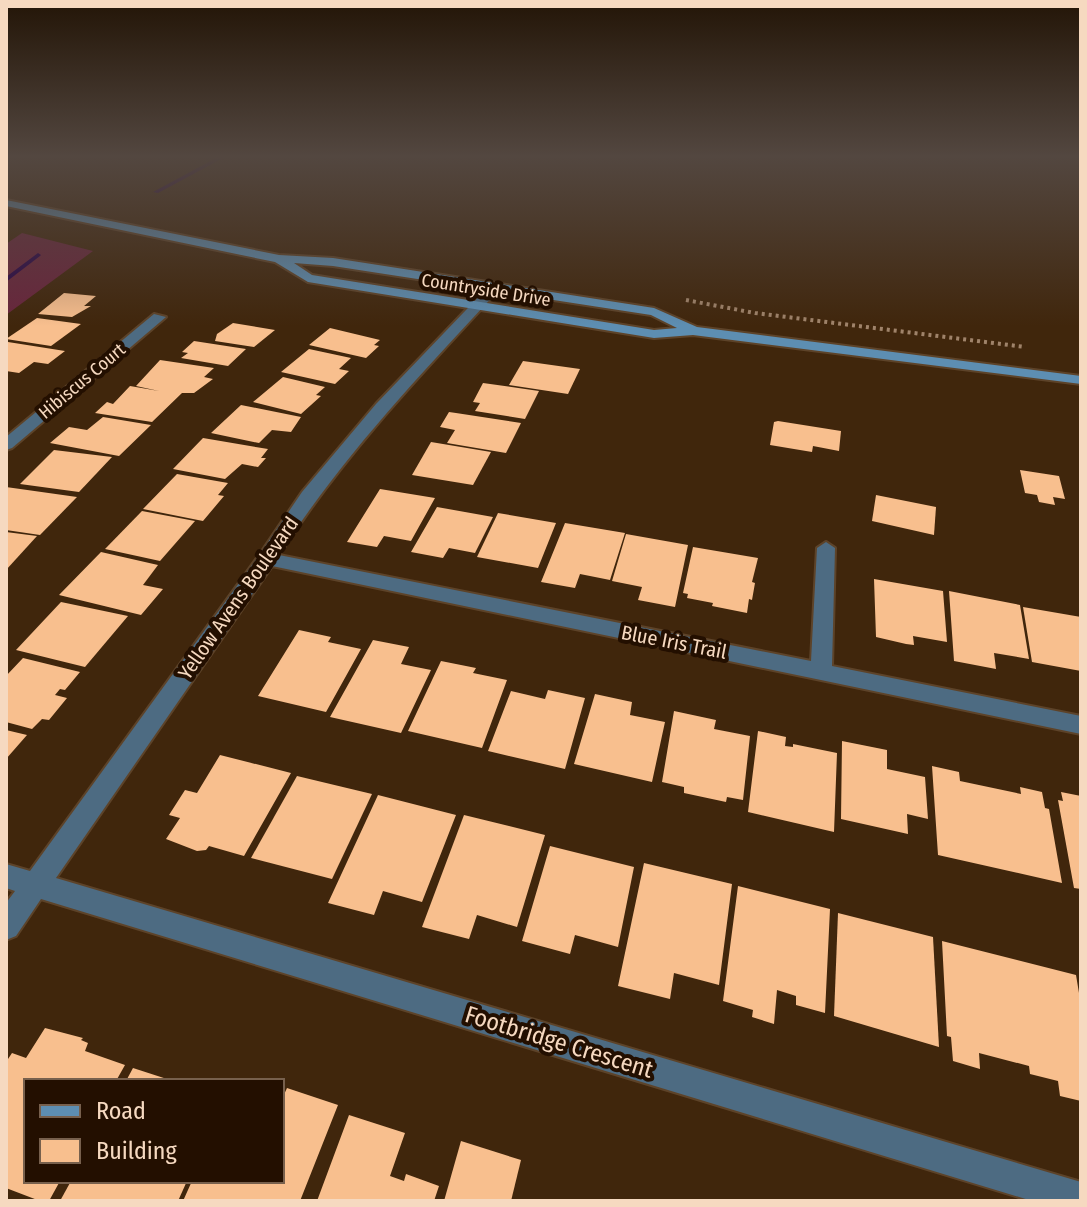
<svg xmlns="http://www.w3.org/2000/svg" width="1087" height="1207" viewBox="0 0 1087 1207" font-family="'Fira Sans Condensed',sans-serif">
<rect width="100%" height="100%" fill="#40260c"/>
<polygon fill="#68253c" points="22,233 93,251 6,315 6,244"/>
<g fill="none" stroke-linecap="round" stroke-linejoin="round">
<g fill="#290548" fill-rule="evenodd">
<polygon points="218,157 225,157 158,193 153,192"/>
<polygon points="38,253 41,255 40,256 6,282 6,277"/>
</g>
</g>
<g fill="#f8bf8e">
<polygon points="64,293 96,296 84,306 91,306 72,317 38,314"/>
<polygon points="37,318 81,324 51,346 6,339"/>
<polygon points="233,323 275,330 254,347 215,341 217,334"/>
<polygon points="330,328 380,340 374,345 379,346 366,358 309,345"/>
<polygon points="194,341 246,349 228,366 181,358 188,353 182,352"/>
<polygon points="8,342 65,351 48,364 34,362 19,373 6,371"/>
<polygon points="309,349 351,358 339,369 349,371 335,384 281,372"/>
<polygon points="160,360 214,368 204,377 213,379 194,393 182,393 152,422 95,413 107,402 113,404 130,386 159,391 136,386"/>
<polygon points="523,361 580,369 568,394 509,385"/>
<polygon points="283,377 325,387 316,395 321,396 301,414 253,402"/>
<polygon points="483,383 539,391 525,419 475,411 480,403 473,402"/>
<polygon points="241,405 301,417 291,432 272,430 259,443 211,433"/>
<polygon points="449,412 456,413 521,423 506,453 447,443 455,430 440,427"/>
<polygon points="103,417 151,425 119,456 50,443 69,427 87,430"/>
<polygon points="778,421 841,431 839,451 813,446 812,452 770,445 774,422"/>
<polygon points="203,438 268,449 261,458 266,458 258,467 242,464 225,479 173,469"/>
<polygon points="431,442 491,452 473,485 412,475"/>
<polygon points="54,450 112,457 79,492 20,484"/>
<polygon points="1020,470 1059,476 1065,499 1053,497 1055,505 1039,502 1037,495 1025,493"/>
<polygon points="177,474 228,483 218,495 224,496 203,521 143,509"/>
<polygon points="6,487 77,497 40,535 6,530"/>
<polygon points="380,489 435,498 411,541 384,536 377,547 347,542"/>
<polygon points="876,495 936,507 934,535 872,521"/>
<polygon points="437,507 493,517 475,553 449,548 443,558 411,552"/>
<polygon points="142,511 195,521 160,561 105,549"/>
<polygon points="498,513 556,523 538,568 477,557"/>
<polygon points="565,523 625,533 610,580 580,574 575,588 541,582"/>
<polygon points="6,532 37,536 6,570"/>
<polygon points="626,534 688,545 675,607 638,600 642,587 612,581"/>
<polygon points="693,547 758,558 752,582 755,583 752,600 749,599 747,613 712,606 713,603 687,598 688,594 683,593"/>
<polygon points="101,552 158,565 143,585 163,589 141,615 59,595"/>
<polygon points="874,579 943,591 947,642 913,636 914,645 906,644 876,637"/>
<polygon points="949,591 1020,605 1029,659 994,653 996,669 954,661"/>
<polygon points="61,602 128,616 85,667 16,650"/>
<polygon points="1023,607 1081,617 1081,671 1032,662"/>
<polygon points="299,630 331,637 328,642 361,649 326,712 258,696"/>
<polygon points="373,640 409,647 401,664 431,670 401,733 330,717"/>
<polygon points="23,658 80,672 65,690 60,689 55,695 67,698 49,720 42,719 32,729 6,722 6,676"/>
<polygon points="441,661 476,668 473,673 507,680 482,748 408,731"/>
<polygon points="548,690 585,698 565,769 488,751 511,691 545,699"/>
<polygon points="595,694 632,702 630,715 665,722 652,782 574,764"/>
<polygon points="674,711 716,720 714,729 750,736 743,800 727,797 726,802 684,793 684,787 662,782"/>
<polygon points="6,730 27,735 6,759"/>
<polygon points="758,731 786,737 785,746 793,747 793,744 837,753 834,832 748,812"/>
<polygon points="842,741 887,750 887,769 925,777 928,819 907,814 908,834 841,819"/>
<polygon points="220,755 291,773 244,856 209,846 206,850 197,851 166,839 180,818 169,815 185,790 197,793"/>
<polygon points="932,766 959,772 960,781 1021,794 1020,787 1042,792 1045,808 1049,809 1062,883 938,855"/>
<polygon points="297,776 372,794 332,879 251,858"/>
<polygon points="1061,792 1081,796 1081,889 1074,888 1058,800 1063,801"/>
<polygon points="378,795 456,815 422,902 383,891 374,915 328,903"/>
<polygon points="464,815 545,835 517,927 477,915 469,939 422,927"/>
<polygon points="550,846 634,867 618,947 575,935 570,954 522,941"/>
<polygon points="644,863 732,884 719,985 674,973 670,999 618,986"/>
<polygon points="738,886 830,909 825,1013 796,1005 796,996 777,990 774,1024 752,1017 753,1010 723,1001"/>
<polygon points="838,913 933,937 939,1047 834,1016"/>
<polygon points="942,941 1076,975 1081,1005 1081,1101 1060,1096 1058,1081 1030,1074 1029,1066 979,1053 980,1069 953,1061 951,1037 947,1036"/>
<polygon points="45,1028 83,1038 81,1040 88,1043 85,1051 125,1065 116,1081 26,1081 26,1181 60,1181 49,1201 40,1201 6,1188 6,1062 12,1053 26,1058"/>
<polygon points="133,1068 170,1080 170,1081 126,1081"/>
<polygon points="287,1088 338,1105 300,1201 183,1201 192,1181 282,1181 282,1099"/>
<polygon points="349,1115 405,1133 390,1176 404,1181 406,1174 439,1186 434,1201 317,1201"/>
<polygon points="461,1141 521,1160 511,1201 444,1201"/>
<polygon points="71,1181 187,1181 178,1201 60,1201"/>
</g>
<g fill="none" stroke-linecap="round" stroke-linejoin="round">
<defs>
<g id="minor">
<path d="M493,285L499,289L497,292C419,376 341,458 279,555L811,661L817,548L826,542L835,548L832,666L1081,716V734L272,566L56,878L1081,1182V1201H1032L41,899L16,936L6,940V903L15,891L6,888V864L30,871L260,554L302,492L376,404L489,286Z"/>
<polygon points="154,314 166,317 12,448 6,450 6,437"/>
</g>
<path id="secondary" d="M6,200L279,255L333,258L654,308L697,327L1081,376V384L693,335L654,338L308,282L275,262L6,206ZM294,263L333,266L651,315L677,328L654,330L312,275Z"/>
</defs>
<use href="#minor" stroke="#5d4329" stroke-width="4"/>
<use href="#secondary" stroke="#5d4329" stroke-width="4"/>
<polyline stroke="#9f836a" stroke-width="4" stroke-dasharray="3 4" stroke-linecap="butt" points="686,300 755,313 1025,347"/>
<use href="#minor" fill="#4d6b82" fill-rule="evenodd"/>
<use href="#secondary" fill="#5d8eb2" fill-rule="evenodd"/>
</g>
<linearGradient id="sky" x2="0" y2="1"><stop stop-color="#231507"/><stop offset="0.48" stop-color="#534740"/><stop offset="1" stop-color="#534740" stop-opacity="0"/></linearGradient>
<rect width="1087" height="326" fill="url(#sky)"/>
<g text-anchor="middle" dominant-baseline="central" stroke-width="8" stroke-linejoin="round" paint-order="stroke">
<g font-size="18" fill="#f6d9c0" stroke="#230f00">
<text transform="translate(486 290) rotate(9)">Countryside Drive</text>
<text transform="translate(82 381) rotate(-40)">Hibiscus Court</text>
</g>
<g font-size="20" fill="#f6d9c0" stroke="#230f00">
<text transform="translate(238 598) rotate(-55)">Yellow Avens Boulevard</text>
<text transform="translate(674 642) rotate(11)">Blue Iris Trail</text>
</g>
<g font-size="24" fill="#f6d9c0" stroke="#230f00">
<text transform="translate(559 1042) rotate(17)">Footbridge Crescent</text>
</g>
</g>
<rect width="1087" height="1207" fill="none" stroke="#f6d9c0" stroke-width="16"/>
<rect x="24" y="1079" width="260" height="104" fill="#230f00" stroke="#77604d" stroke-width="2"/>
<rect x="40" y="1105" width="40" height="12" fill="#5d8eb2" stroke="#77604d" stroke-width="2"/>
<text x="96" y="1119" font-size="24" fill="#f6d9c0">Road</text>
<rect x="40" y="1139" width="40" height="24" fill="#f8bf8e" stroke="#77604d" stroke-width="2"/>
<text x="96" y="1159" font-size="24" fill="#f6d9c0">Building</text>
</svg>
